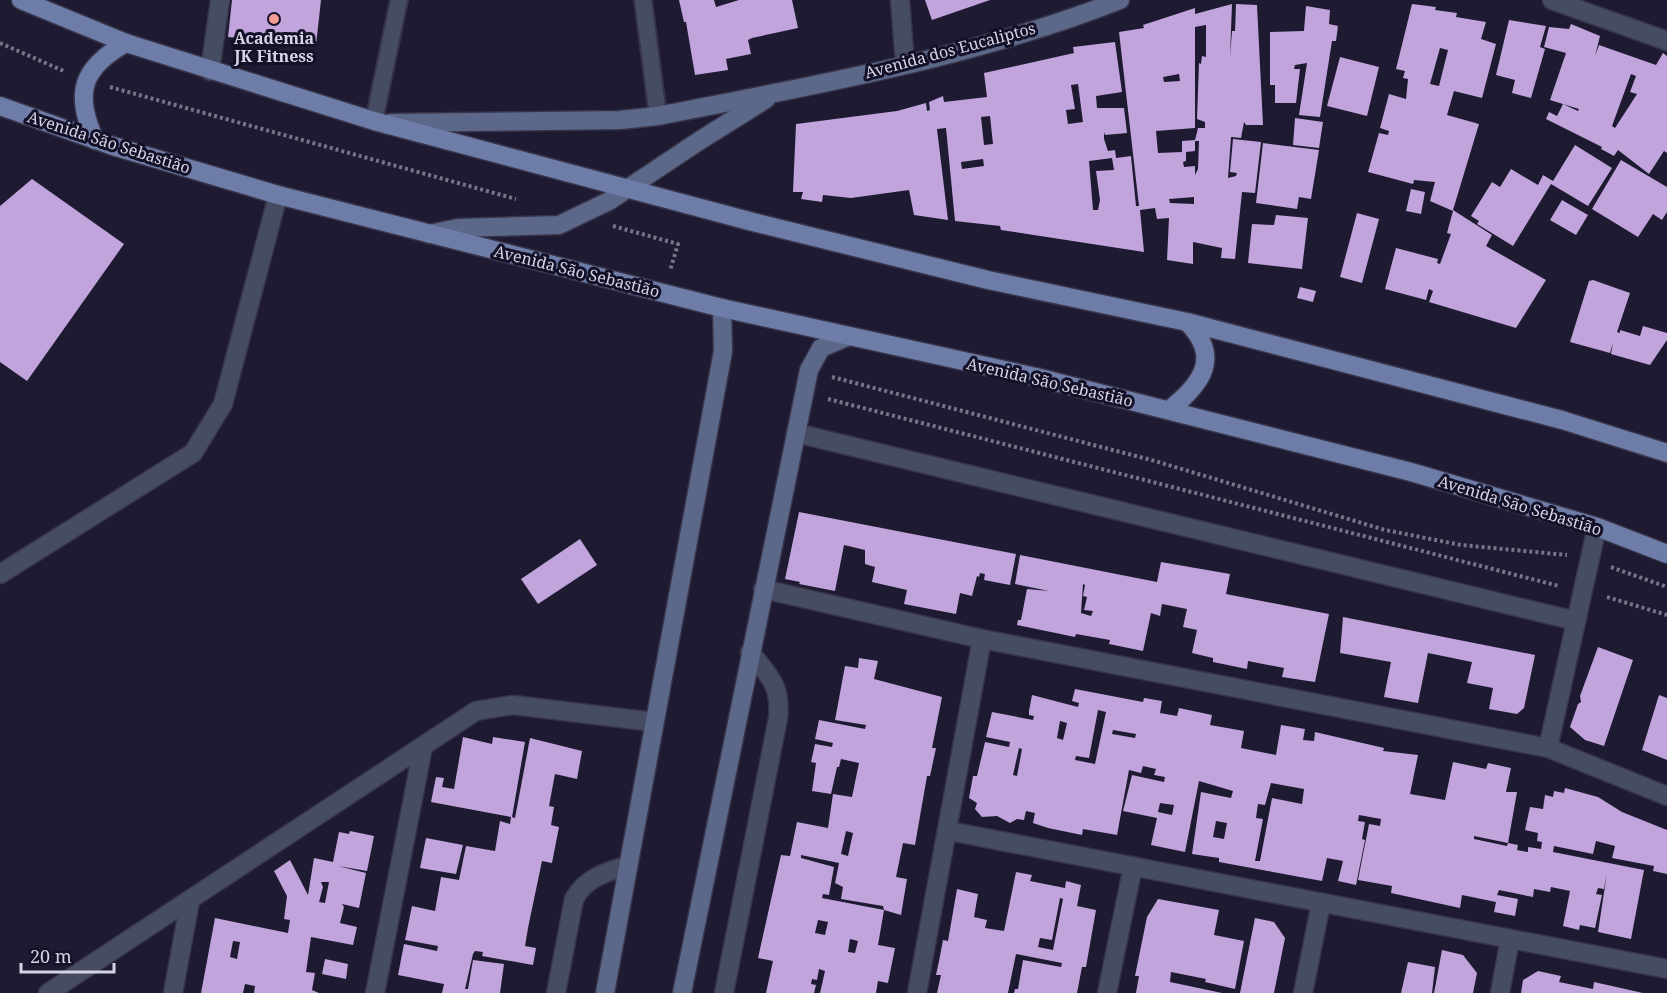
<svg xmlns="http://www.w3.org/2000/svg" width="1667" height="993" viewBox="0 0 1667 993" font-family="'Noto Serif',serif">
<rect width="100%" height="100%" fill="#1d1a31"/>
<g fill="#c0a4db" fill-rule="evenodd">
<polygon points="232,0 321,0 316,45 228,37"/>
<polygon points="679,0 714,0 716,7 739,0 792,0 798,28 752,38 748,40 751,54 726,59 728,70 695,75 686,22 684,22"/>
<polygon points="925,0 990,0 932,20"/>
<path d="M1232,4L1230,57L1232,31H1235L1236,4L1257,5L1263,125H1246L1244,122L1241,138L1231,137L1228,178L1236,176L1237,173L1230,172L1233,139L1261,142L1255,193L1242,192L1235,259L1221,258L1222,248L1193,242V264L1167,260L1169,218L1157,219L1155,208L1140,210L1144,252L1001,230L1000,226L955,221L946,128L937,129L948,220L914,215L909,190L851,198L823,195L822,202L801,199L803,192H793L796,124L897,111L926,103L927,111L930,110L929,102L943,96L944,102L987,97L984,73L1074,53L1073,47L1115,42L1122,92L1096,96L1097,108H1124L1127,133L1105,135L1104,132V139L1108,151L1115,150L1116,158L1131,156L1136,206H1139L1119,32L1144,28L1143,25L1195,8V14ZM1206,25V57L1202,56L1201,64L1199,63L1197,119L1205,122V128H1198L1195,140L1182,141V152L1158,153L1156,131L1195,128V27ZM1179,74L1180,81L1164,82L1163,77ZM1078,84L1083,122L1068,124L1066,110L1075,109L1071,85ZM990,116L993,144L984,145L981,117ZM1195,141H1199L1198,169L1195,175V166L1184,167L1183,162L1186,161V152L1195,151ZM1112,158L1114,170L1096,171L1100,200L1098,210H1093L1089,161ZM983,159L984,166L962,169L961,162ZM1194,197V204L1170,203L1169,199Z"/>
<path d="M1412,4L1436,7L1435,10L1457,13L1456,17L1486,22L1481,39L1496,44L1482,98L1454,91L1447,115L1479,124L1453,210L1492,235L1486,246L1546,280L1516,328L1429,302L1433,291L1429,289L1426,300L1385,289L1396,248L1438,259L1437,263L1440,264L1451,234L1447,233L1453,211L1430,201L1435,182L1414,180L1413,184L1368,172L1379,133L1388,135L1389,131L1380,128L1389,94L1406,99L1408,79L1403,78L1405,71L1396,69ZM1440,48L1448,50L1439,86L1430,84Z"/>
<polygon points="1306,6 1330,10 1329,24 1338,26 1336,41 1332,41 1320,117 1299,115 1307,63 1295,65 1294,69 1300,69 1296,103 1275,103 1275,85 1270,85 1270,32 1304,31"/>
<polygon points="1509,20 1546,26 1540,47 1545,49 1531,98 1512,93 1515,80 1496,75"/>
<path d="M1571,24L1600,36L1595,56L1599,45L1656,65L1663,53L1667,56V153L1664,151L1649,174L1618,150L1614,156L1601,149L1602,147L1546,119L1549,112L1557,116L1563,104L1578,111L1579,109L1550,100L1566,53L1544,47L1549,27L1569,29ZM1631,74L1636,76L1630,92L1637,94L1615,128L1612,126Z"/>
<polygon points="1340,57 1379,67 1367,116 1327,106"/>
<polygon points="1295,118 1323,122 1319,148 1293,145"/>
<polygon points="1263,143 1319,150 1311,199 1299,197 1297,209 1256,203"/>
<polygon points="1575,145 1612,168 1588,206 1551,184 1513,246 1477,224 1479,221 1471,216 1492,182 1500,187 1511,169 1538,185 1543,175 1553,181"/>
<polygon points="1621,160 1667,187 1667,212 1662,220 1653,214 1638,237 1592,209"/>
<polygon points="32,179 124,244 27,381 0,362 0,206"/>
<polygon points="1411,189 1425,192 1421,214 1406,211"/>
<polygon points="1562,200 1588,215 1576,235 1550,220"/>
<polygon points="1357,213 1379,219 1362,283 1340,277"/>
<polygon points="1276,215 1308,218 1302,269 1248,263 1252,224 1274,225"/>
<polygon points="1593,280 1630,293 1617,332 1620,333 1620,330 1640,336 1643,326 1667,333 1667,340 1650,365 1611,354 1613,343 1610,353 1570,342 1589,281"/>
<polygon points="1300,287 1316,291 1313,302 1297,298"/>
<polygon points="799,512 1016,554 1010,585 984,580 985,574 980,573 979,577 977,576 972,596 960,593 956,614 904,604 907,590 872,582 875,567 865,564 865,550 844,545 835,591 799,584 800,582 785,579"/>
<polygon points="580,539 597,565 538,604 521,579"/>
<path d="M1020,555L1157,582L1161,562L1230,574L1226,594L1329,614L1315,682L1282,677L1284,668L1248,661L1247,669L1213,662V658L1192,653L1197,630L1183,627L1187,609L1162,604L1160,616L1151,613L1143,651L1109,644L1110,640L1076,634L1075,637L1017,625L1018,620H1021L1027,589L1049,591L1015,584ZM1083,584L1085,585L1083,596L1087,597L1084,610L1093,611L1091,616L1081,613Z"/>
<polygon points="1343,617 1535,655 1524,708 1517,714 1489,709 1493,688 1467,683 1472,662 1428,653 1418,703 1384,697 1391,662 1340,653"/>
<polygon points="1598,647 1633,660 1604,746 1585,740 1570,727 1578,704 1581,702 1580,696"/>
<path d="M859,658L878,661L874,679L942,697L932,748H936L930,776H927L915,845L903,843L896,877L907,879L901,915L884,910L878,945L895,948L888,983L878,981L876,993H820L825,971L819,969L817,980L812,979L811,984L816,985L814,993H766L773,961L758,958L781,855L790,856L797,822L828,828L833,794L852,797L859,763L841,759L839,767H837L831,794L812,791L816,763L811,762L815,744L832,747L833,743L815,739L819,720L865,729L866,725L835,720L845,666L858,668ZM846,831L853,833L848,856L841,854ZM801,855L839,863L835,883L843,887L841,899L883,906L884,910L822,898L823,894L829,895L834,867L801,858ZM818,920L828,922L825,935L815,933ZM850,939L858,941L855,953L848,952Z"/>
<path d="M1075,689L1143,702L1144,698L1162,701L1160,713L1177,716L1179,708L1212,715L1210,725L1244,731L1241,748L1276,755L1281,725L1305,729L1303,740L1314,741L1315,732L1384,748L1383,751L1418,755L1410,794L1445,800L1453,762L1486,769L1488,763L1511,768L1506,792H1517L1508,843L1474,836V839L1507,846L1508,843L1518,845L1517,850L1528,852V847L1541,849L1542,842L1537,841L1538,833L1525,830L1530,807L1543,809L1545,795L1553,797L1554,791L1564,793L1565,788L1598,797L1622,812L1667,830V874L1653,871L1654,866L1612,858L1615,846L1596,841L1593,854L1554,846L1553,852L1644,870L1631,939L1598,932L1607,873L1604,889L1598,888L1596,894L1602,895L1595,928L1580,925L1579,930L1563,926L1570,891L1551,887L1550,892L1534,889L1533,897L1499,890L1497,895L1518,899L1515,916L1494,912L1496,902L1462,895L1460,908L1391,893L1392,886L1358,880L1369,824L1380,826L1381,819L1359,815L1358,821L1365,822L1362,839L1365,840L1356,885L1338,881L1343,861L1327,858L1322,881L1219,862V858L1192,854L1201,792L1231,798L1233,791L1199,781L1185,852L1151,845L1157,818L1123,811L1132,775L1164,782L1165,777L1154,775L1156,769L1143,766L1141,773L1129,770L1117,835L1083,829L1082,835L1048,828L1033,823L1035,813L1026,811L1024,820L1017,819L1010,823L997,816L982,817L975,809L977,803L969,798L973,776H977L985,742L1009,747L1010,742L986,737L992,712L1033,720L1034,716L1029,715V711L1032,695L1078,707L1079,703L1072,701ZM1098,710L1106,712L1095,764L1075,760L1076,756L1089,758ZM1060,721L1067,723L1063,740L1057,738ZM1113,730L1136,734L1135,738L1112,734ZM1019,748L1022,749L1017,776L1013,775ZM1271,783L1304,789L1302,804L1272,798L1260,861H1255L1263,819L1256,818L1258,804L1265,805ZM1160,803L1174,805L1172,815L1158,812ZM1216,821L1227,823L1224,839L1213,837Z"/>
<polygon points="1659,695 1667,698 1667,760 1642,750"/>
<polygon points="463,737 492,744 493,737 525,742 512,817 515,818 530,738 582,751 577,779 555,774 549,806 554,807 551,825 559,827 552,863 542,861 528,928 525,946 536,948 533,965 482,956 483,952 475,951 473,954 465,989 468,989 473,960 504,964 500,993 442,993 444,984 398,975 404,944 437,951 438,946 405,940 412,906 435,911 441,877 459,880 466,846 495,851 500,821 510,824 511,817 431,802 436,777 444,778 442,787 454,789"/>
<path d="M350,831L374,836L367,871L338,866L366,873L359,908L342,904L344,907L340,923L357,927L353,945L311,937L306,972L315,973L312,990L319,993H254L255,986L245,984L243,993H201L215,918L288,933L290,920L284,919L287,896L274,871L290,860L308,895L314,858L333,862L339,832L349,834ZM321,882H329L325,903L319,902L323,887ZM233,941L240,942L237,959L230,957Z"/>
<polygon points="426,838 463,845 456,874 420,868"/>
<path d="M1016,872L1032,875L1030,881L1065,888L1066,881L1081,885L1077,906L1096,910L1086,967H1082L1077,993H1014L1015,989H1018L1023,960L1061,967L1062,963L1016,954L1008,993H937L941,975H936L940,956L943,940L948,941L957,889L978,894L974,917L987,920L985,928L1004,931ZM1060,898L1063,899L1053,950L1038,947L1040,938L1052,940Z"/>
<polygon points="1158,899 1219,910 1214,935 1244,941 1235,989 1205,982 1206,979 1171,972 1170,982 1222,993 1136,993 1139,976 1135,976 1147,917"/>
<polygon points="1255,918 1274,922 1285,938 1274,993 1240,993"/>
<polygon points="1442,950 1463,955 1477,973 1473,993 1434,993"/>
<polygon points="325,959 348,964 346,979 322,974"/>
<polygon points="1408,962 1435,967 1432,993 1401,993"/>
<polygon points="1538,971 1561,976 1559,982 1593,989 1594,982 1643,993 1521,993 1523,980"/>
</g>
<g fill="none" stroke-linecap="round" stroke-linejoin="round">
<defs>
<g id="lane">
<polyline points="643,0 658,116"/>
<polyline points="374,121 399,0"/>
</g>
<g id="street">
<polyline points="900,0 905,64"/>
<polyline points="1552,0 1667,41"/>
<polyline points="210,71 220,0"/>
<polyline points="796,433 1576,621"/>
<polyline points="0,574 193,453 223,404 278,195"/>
<polyline points="763,589 982,639 1548,748 1667,796"/>
<polyline points="1548,748 1597,527"/>
<polyline points="949,831 1667,969"/>
<polyline points="48,993 476,711 513,705 654,722"/>
<polyline points="173,993 190,901"/>
<polyline points="375,993 423,747"/>
<path d="M556,993L574,899C586,878 605,872 627,866"/>
<path d="M724,993L778,718C781,685 770,677 750,652"/>
<polyline points="917,993 982,639"/>
<polyline points="1107,993 1133,866"/>
<polyline points="1303,993 1321,903"/>
<polyline points="1500,993 1510,939"/>
</g>
<g id="secondary">
<path d="M390,123L620,120L658,116C810,86 976,57 1120,0"/>
<polyline points="429,234 458,228 559,225 609,201 699,141 766,99"/>
<polyline points="605,993 723,351 722,308"/>
<polyline points="682,993 809,370 821,348 849,336"/>
</g>
<g id="primary">
<polyline points="21,0 126,43 374,121 753,222 988,280 1187,322 1562,420 1667,453"/>
<polyline points="0,106 113,146 278,195 722,308 1036,377 1411,472 1597,527 1667,554"/>
<path d="M95,140C74,94 81,68 126,43"/>
<path d="M1169,410C1202,384 1222,357 1187,322"/>
</g>
</defs>
<use href="#lane" stroke="#37344a" stroke-width="20"/>
<use href="#street" stroke="#37344a" stroke-width="21"/>
<use href="#secondary" stroke="#37344a" stroke-width="21"/>
<use href="#primary" stroke="#37344a" stroke-width="21"/>
<g stroke="#777589" stroke-width="4" stroke-dasharray="3 3" stroke-linecap="butt">
<polyline points="0,43 66,72"/>
<polyline points="110,87 516,199"/>
<polyline points="613,226 678,244 670,271"/>
<polyline points="832,377 1155,461 1385,530 1461,545 1567,555"/>
<polyline points="828,399 1559,586"/>
<polyline points="1611,567 1667,587"/>
<polyline points="1607,597 1667,615"/>
</g>
<use href="#lane" stroke="#464d63" stroke-width="16"/>
<use href="#street" stroke="#464d63" stroke-width="18"/>
<use href="#secondary" stroke="#5c688a" stroke-width="18"/>
<use href="#primary" stroke="#6d7da8" stroke-width="18"/>
</g>
<circle fill="#f59c96" stroke="#141027" stroke-width="2" cx="274" cy="19" r="6"/>
<g text-anchor="middle" dominant-baseline="central" stroke-width="6" stroke-linejoin="round" paint-order="stroke">
<g font-size="16" font-weight="bold" fill="#d5d4e5" stroke="#141027">
<text x="274" y="38">Academia<tspan x="274" dy="18">JK Fitness</tspan></text>
</g>
<g font-size="16" fill="#d5d4e5" stroke="#141027">
<text transform="translate(950 50) rotate(-15)">Avenida dos Eucaliptos</text>
<text transform="translate(109 142) rotate(18)">Avenida São Sebastião</text>
<text transform="translate(577 271) rotate(14)">Avenida São Sebastião</text>
<text transform="translate(1050 382) rotate(13)">Avenida São Sebastião</text>
<text transform="translate(1520 505) rotate(17)">Avenida São Sebastião</text>
</g>
</g>
<path d="M21 963v9h93v-9" fill="none" stroke="#d5d4e5" stroke-width="3"/>
<text x="30" y="963" font-size="18" fill="#d5d4e5" stroke="#141027" stroke-width="4.5" paint-order="stroke">20 m</text>
</svg>
